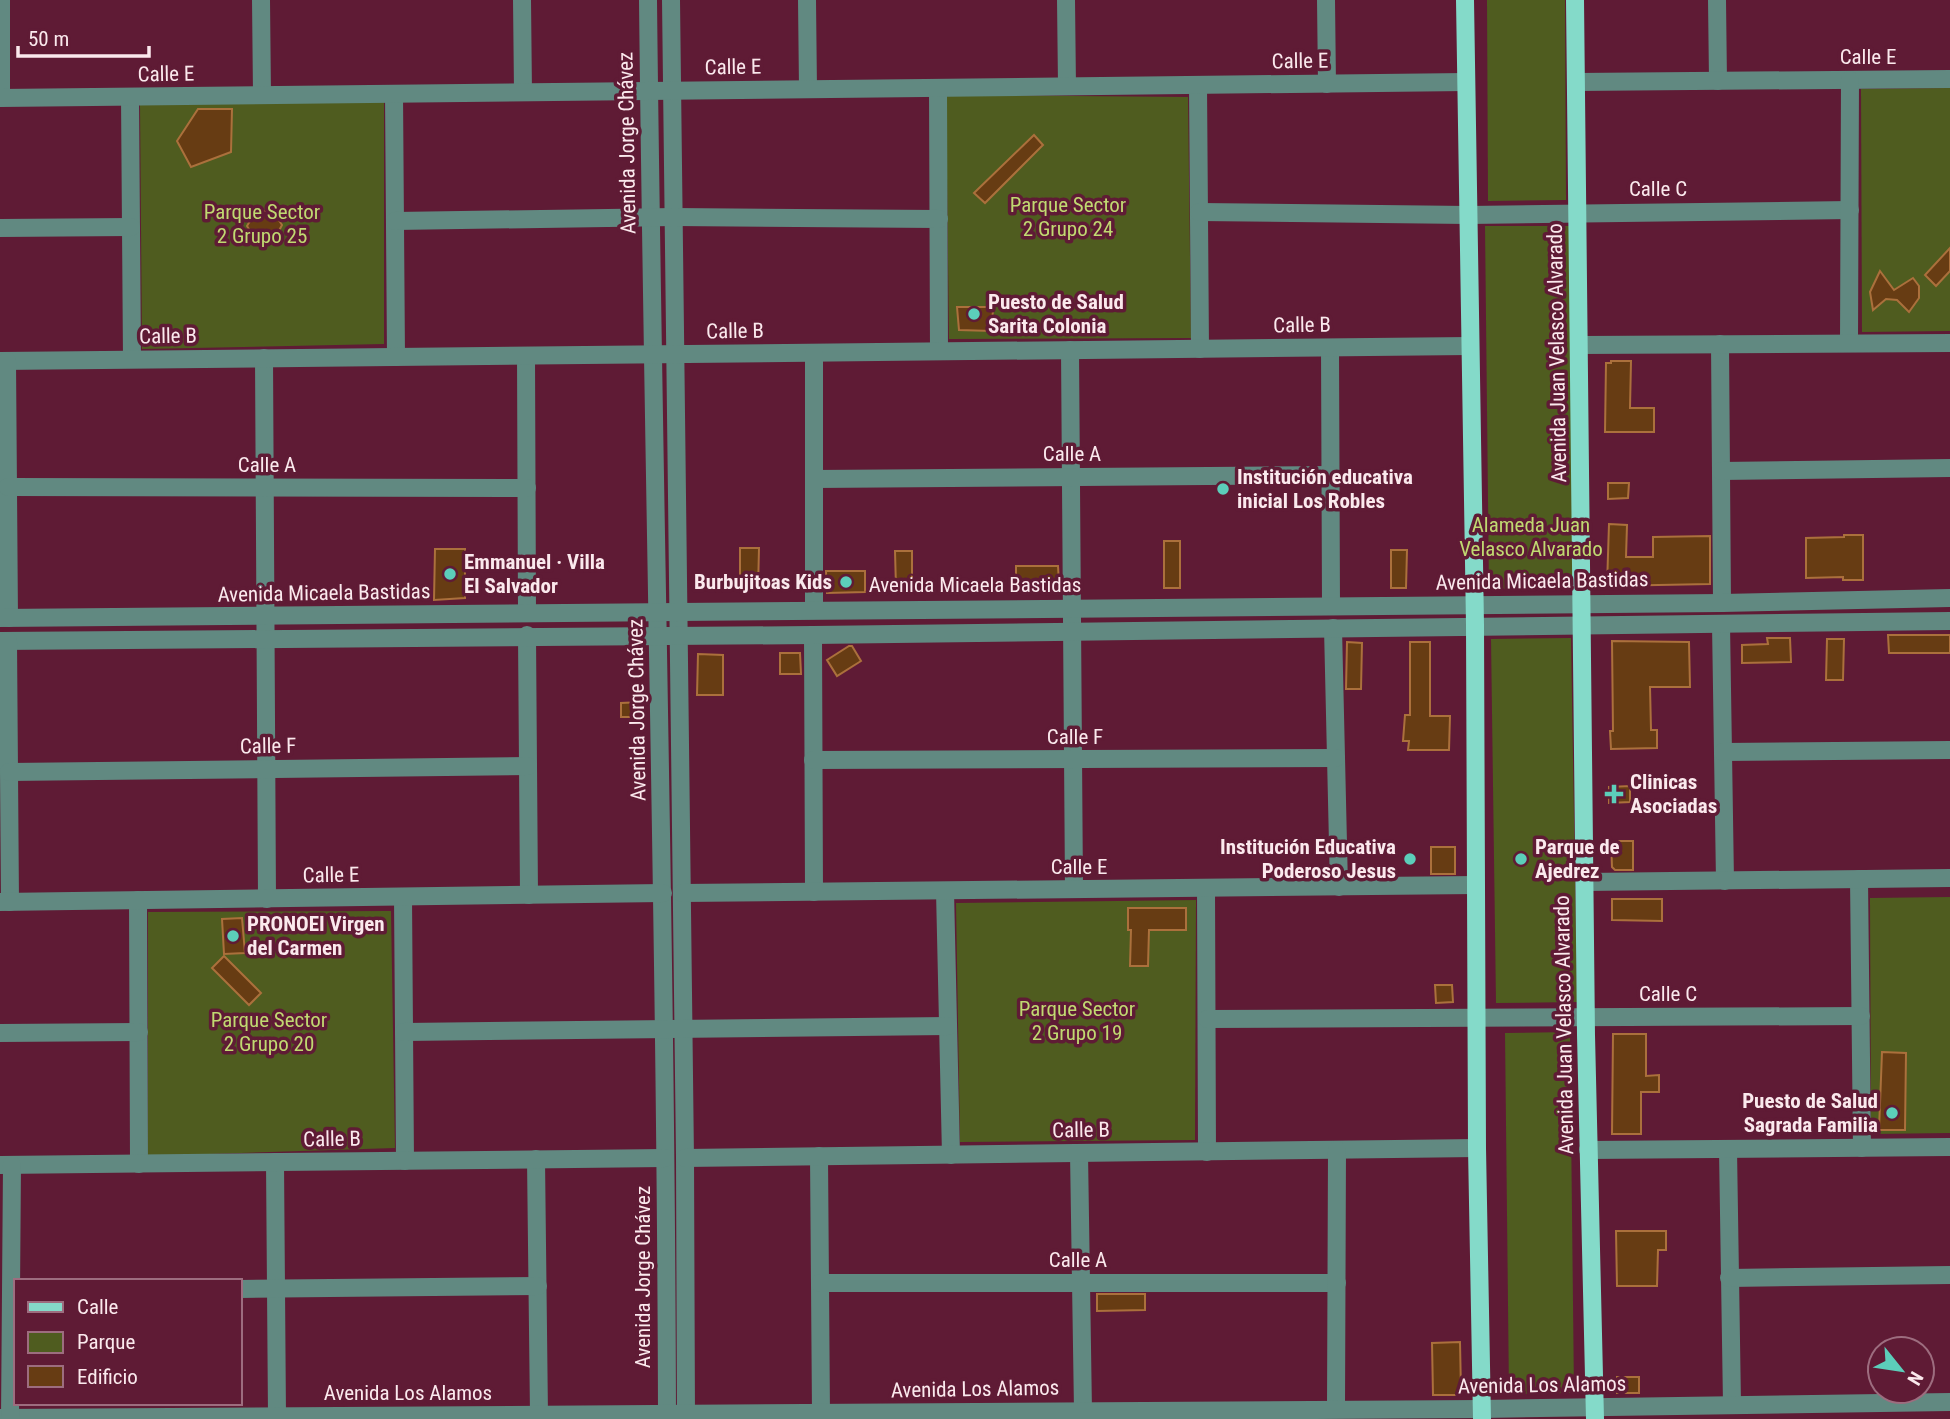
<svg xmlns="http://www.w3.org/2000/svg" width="1950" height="1419" viewBox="0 0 1950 1419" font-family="'Roboto Condensed',sans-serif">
<rect width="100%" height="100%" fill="#5f1b35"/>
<g fill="#4f5c1f">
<polygon points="1487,0 1565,0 1566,200 1488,201"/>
<polygon points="1950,88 1950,331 1862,332 1861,89"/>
<polygon points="946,95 1188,97 1191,338 949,339"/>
<polygon points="384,101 384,344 142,349 140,105"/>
<polygon points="1485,226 1569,226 1574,589 1489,589"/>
<polygon points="1571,638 1577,1002 1496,1003 1491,639"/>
<polygon points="1950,897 1950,1133 1871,1134 1870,898"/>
<polygon points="1196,900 1195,1140 960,1142 956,903"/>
<polygon points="391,911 395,1148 148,1156 148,912"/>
<polygon points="1570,1032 1574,1393 1509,1394 1505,1033"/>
</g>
<g fill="#673c13" stroke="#ab703c" stroke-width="2">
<polygon points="198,109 232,109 231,152 191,167 177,141"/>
<polygon points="1034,135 1043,145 985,203 974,193"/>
<polygon points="256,211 273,211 282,225 273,242 257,242 247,226"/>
<polygon points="1950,248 1950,271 1936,286 1925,275"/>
<polygon points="1880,271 1894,290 1913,278 1919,286 1919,298 1909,312 1897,300 1886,299 1873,310 1870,292"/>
<polygon points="957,307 993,307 992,331 959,330"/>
<polygon points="1611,361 1631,361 1630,408 1654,408 1654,432 1605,432 1606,363 1611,363"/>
<polygon points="1608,483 1629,483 1628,498 1608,499"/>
<polygon points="1609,524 1627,525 1626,557 1653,557 1653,537 1710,536 1710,584 1607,586"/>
<polygon points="1844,535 1863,535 1863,580 1843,580 1843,577 1806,578 1806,538 1844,537"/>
<rect x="1164" y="541" width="16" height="47"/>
<polygon points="740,548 759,548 758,590 740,590"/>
<polygon points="435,549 465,549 465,598 434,600"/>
<polygon points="1391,550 1407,550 1406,588 1391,588"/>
<polygon points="895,551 912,551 912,588 896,588"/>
<polygon points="1016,566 1058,566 1059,583 1044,589 1016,589"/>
<polygon points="826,571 865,571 865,592 827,593"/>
<polygon points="1888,635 1950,635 1950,653 1889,653"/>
<polygon points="1767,638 1790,638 1791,662 1742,663 1742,645 1768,644"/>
<polygon points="1827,639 1844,639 1843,680 1826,680"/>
<polygon points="1612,641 1689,642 1690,687 1650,687 1651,730 1657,730 1657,748 1611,749 1610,731 1613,731"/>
<polygon points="1347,642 1362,643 1361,689 1346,689"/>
<polygon points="1410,642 1430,642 1430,716 1450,716 1449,750 1408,750 1409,741 1403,741 1405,715 1410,715"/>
<polygon points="849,646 852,646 861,661 837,676 827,660"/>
<polygon points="780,653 800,653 801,674 780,674"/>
<polygon points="698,654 723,655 723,695 697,695"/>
<polygon points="642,702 642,717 621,717 621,703"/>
<polygon points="1630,786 1630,802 1609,803 1609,787"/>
<polygon points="1611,841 1633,841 1633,870 1615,870 1612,867"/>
<rect x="1431" y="847" width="24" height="27"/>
<polygon points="1612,899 1662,899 1662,921 1612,920"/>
<polygon points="1128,908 1186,908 1186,930 1149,930 1148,966 1130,966 1131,930 1128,930"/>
<polygon points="242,918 245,953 224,954 222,919"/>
<polygon points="224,956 261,993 249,1005 212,968"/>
<polygon points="1435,985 1452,985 1453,1002 1436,1003"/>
<polygon points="1613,1034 1646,1034 1646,1076 1659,1075 1659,1092 1641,1092 1641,1134 1612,1134"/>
<polygon points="1882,1052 1906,1053 1905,1130 1879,1130"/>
<polygon points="1616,1231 1666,1231 1666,1250 1658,1250 1657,1286 1617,1286"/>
<polygon points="1097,1294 1145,1294 1145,1310 1097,1311"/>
<polygon points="1460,1342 1461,1391 1457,1395 1433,1395 1432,1343"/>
<rect x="1617" y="1377" width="22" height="16"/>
</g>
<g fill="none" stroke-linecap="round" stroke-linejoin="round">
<g stroke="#618981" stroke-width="18">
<polyline points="1,0 1,98"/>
<polyline points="261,0 262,95"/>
<polyline points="522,0 523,92"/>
<path d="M648,0C653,473 666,946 667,1419"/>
<polyline points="671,0 685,1158 686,1419"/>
<polyline points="807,0 808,89"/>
<polyline points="1066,0 1067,86"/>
<polyline points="1326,0 1327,84"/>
<polyline points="1717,0 1718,81"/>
<polyline points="1576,82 1950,79"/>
<polyline points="1198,85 1200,349"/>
<polyline points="938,88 939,351"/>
<polyline points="394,94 396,357"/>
<polyline points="130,97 132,359"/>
<polyline points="0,98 1466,82"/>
<polyline points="1199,212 1468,215 1850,210"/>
<polyline points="395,221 674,217 939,219"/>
<polyline points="0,228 131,227"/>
<polyline points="1849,343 1850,80"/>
<polyline points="1720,344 1722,603"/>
<polyline points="1580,345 1950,343"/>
<polyline points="1330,348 1331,606"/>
<polyline points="1070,350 1074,889"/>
<polyline points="526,356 527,613"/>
<polyline points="264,358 267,899"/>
<polyline points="0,361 1470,346"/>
<polyline points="7,361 9,618"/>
<polyline points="1721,471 1950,468"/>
<polyline points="814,479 1330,475"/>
<polyline points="8,487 527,488"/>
<polyline points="814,609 814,353"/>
<polyline points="0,618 1722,603 1950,598"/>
<polyline points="1721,624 1725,881"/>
<polyline points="1333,628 1339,887"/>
<polyline points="527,635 529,895"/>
<polyline points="813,635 814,892"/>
<polyline points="0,641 813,635 1950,621"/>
<polyline points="8,641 10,902"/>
<polyline points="1723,752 1950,750"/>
<polyline points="813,760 1336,758"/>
<polyline points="9,772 528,766"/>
<polyline points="1859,879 1862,1148"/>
<polyline points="1585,882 1950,878"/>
<polyline points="1206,888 1207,1152"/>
<polyline points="945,891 951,1155"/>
<polyline points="682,893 1476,885"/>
<polyline points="403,897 405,1161"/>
<polyline points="138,900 139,1164"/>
<polyline points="0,902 663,893"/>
<polyline points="1207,1019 1861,1016"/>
<polyline points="404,1032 948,1026"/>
<polyline points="0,1033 139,1032"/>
<polyline points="1728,1149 1732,1404"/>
<polyline points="1588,1150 1950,1147"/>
<polyline points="1079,1153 1083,1411"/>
<polyline points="819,1156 821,1414"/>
<polyline points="685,1158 1477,1148"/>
<polyline points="536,1159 539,1415"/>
<polyline points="275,1162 277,1416"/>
<polyline points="0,1165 665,1158"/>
<polyline points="1729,1278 1950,1275"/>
<polyline points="820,1283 1337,1283"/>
<polyline points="240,1289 538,1286"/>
<polyline points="1336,1409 1337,1150"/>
<polyline points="0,1418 1482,1409 1950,1402"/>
<polyline points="10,1418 12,1165"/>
</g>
<g stroke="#84dac9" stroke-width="18">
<polyline points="1465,0 1475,625 1477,1148 1482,1419"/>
<polyline points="1575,0 1586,1035 1595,1419"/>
</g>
</g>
<g fill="#5cceba" stroke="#5f1b35" stroke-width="2.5">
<circle cx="974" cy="314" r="7"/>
<circle cx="1223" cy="489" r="7"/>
<circle cx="450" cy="574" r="7"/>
<circle cx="846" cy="582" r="7"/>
<path d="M1610.5 783.5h7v7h7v7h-7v7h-7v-7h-7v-7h7z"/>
<circle cx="1410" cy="859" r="7"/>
<circle cx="1521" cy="859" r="7"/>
<circle cx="233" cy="936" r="7"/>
<circle cx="1892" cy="1113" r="7"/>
</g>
<g text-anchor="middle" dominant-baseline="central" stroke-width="7" stroke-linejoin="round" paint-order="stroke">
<g font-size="21" fill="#fbe9ed" stroke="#5f1b35">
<text x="1868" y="57">Calle E</text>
<text transform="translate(1300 61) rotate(-1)">Calle E</text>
<text transform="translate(733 67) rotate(-1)">Calle E</text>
<text transform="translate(166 74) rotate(-1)">Calle E</text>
<text transform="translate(627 143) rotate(-91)">Avenida Jorge Chávez</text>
<text x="1658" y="189">Calle C</text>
<text transform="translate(1302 325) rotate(-1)">Calle B</text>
<text transform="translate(735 331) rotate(-1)">Calle B</text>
<text transform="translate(168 336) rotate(-1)">Calle B</text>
<text transform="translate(1557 353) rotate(-91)">Avenida Juan Velasco Alvarado</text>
<text x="1072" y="454">Calle A</text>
<text x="267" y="465">Calle A</text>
<text transform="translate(1542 581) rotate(-1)">Avenida Micaela Bastidas</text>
<text x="975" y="585">Avenida Micaela Bastidas</text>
<text transform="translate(324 593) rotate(-1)">Avenida Micaela Bastidas</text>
<text transform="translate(637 710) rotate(-91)">Avenida Jorge Chávez</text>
<text x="1075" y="737">Calle F</text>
<text transform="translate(268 746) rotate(-1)">Calle F</text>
<text x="1079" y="867">Calle E</text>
<text transform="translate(331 875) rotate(-1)">Calle E</text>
<text x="1668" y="994">Calle C</text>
<text transform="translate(1564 1025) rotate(-91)">Avenida Juan Velasco Alvarado</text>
<text transform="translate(1081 1130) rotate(-1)">Calle B</text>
<text transform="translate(332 1139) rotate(-1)">Calle B</text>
<text x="1078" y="1260">Calle A</text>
<text transform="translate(643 1277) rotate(-90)">Avenida Jorge Chávez</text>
<text transform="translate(1542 1385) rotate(-1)">Avenida Los Alamos</text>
<text transform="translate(975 1389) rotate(-1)">Avenida Los Alamos</text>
<text x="408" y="1393">Avenida Los Alamos</text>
</g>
<g font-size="21" fill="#c0d971" stroke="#5f1b35">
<text x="1068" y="205">Parque Sector<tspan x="1068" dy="24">2 Grupo 24</tspan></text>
<text x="262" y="212">Parque Sector<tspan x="262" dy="24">2 Grupo 25</tspan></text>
<text x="1531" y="525">Alameda Juan<tspan x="1531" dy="24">Velasco Alvarado</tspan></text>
<text x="1077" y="1009">Parque Sector<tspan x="1077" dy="24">2 Grupo 19</tspan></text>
<text x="269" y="1020">Parque Sector<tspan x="269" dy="24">2 Grupo 20</tspan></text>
</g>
<g font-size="21" font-weight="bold" fill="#fbe9ed" stroke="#5f1b35" text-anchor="start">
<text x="988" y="302">Puesto de Salud<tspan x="988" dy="24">Sarita Colonia</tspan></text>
<text x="1237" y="477">Institución educativa<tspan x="1237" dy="24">inicial Los Robles</tspan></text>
<text x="464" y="562">Emmanuel · Villa<tspan x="464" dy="24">El Salvador</tspan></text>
<text x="832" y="582" text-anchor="end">Burbujitoas Kids</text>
<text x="1630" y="782">Clinicas<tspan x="1630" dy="24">Asociadas</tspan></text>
<text x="1396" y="847" text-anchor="end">Institución Educativa<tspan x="1396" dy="24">Poderoso Jesus</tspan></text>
<text x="1535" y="847">Parque de<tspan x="1535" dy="24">Ajedrez</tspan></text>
<text x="247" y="924">PRONOEI Virgen<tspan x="247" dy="24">del Carmen</tspan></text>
<text x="1878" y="1101" text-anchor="end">Puesto de Salud<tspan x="1878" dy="24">Sagrada Familia</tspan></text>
</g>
</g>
<rect x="14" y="1279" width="228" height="126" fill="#5f1b35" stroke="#9d6d7f" stroke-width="2"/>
<rect x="28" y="1302" width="35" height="10" fill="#84dac9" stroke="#9d6d7f" stroke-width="2"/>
<text x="77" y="1314" font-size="21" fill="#fbe9ed">Calle</text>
<rect x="28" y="1332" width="35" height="21" fill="#4f5c1f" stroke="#9d6d7f" stroke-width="2"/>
<text x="77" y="1349" font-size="21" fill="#fbe9ed">Parque</text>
<rect x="28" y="1366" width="35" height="21" fill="#673c13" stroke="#9d6d7f" stroke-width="2"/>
<text x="77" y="1384" font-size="21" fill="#fbe9ed">Edificio</text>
<g transform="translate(1901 1370) rotate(120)"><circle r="33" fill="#5f1b35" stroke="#9d6d7f" stroke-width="2"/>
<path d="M0-5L12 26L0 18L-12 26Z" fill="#5cceba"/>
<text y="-10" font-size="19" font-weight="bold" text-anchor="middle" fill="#fbe9ed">N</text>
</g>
<path d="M18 46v10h131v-10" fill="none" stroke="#fbe9ed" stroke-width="3.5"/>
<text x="28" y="46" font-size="21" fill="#fbe9ed" stroke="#5f1b35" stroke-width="5" paint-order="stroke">50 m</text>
</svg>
